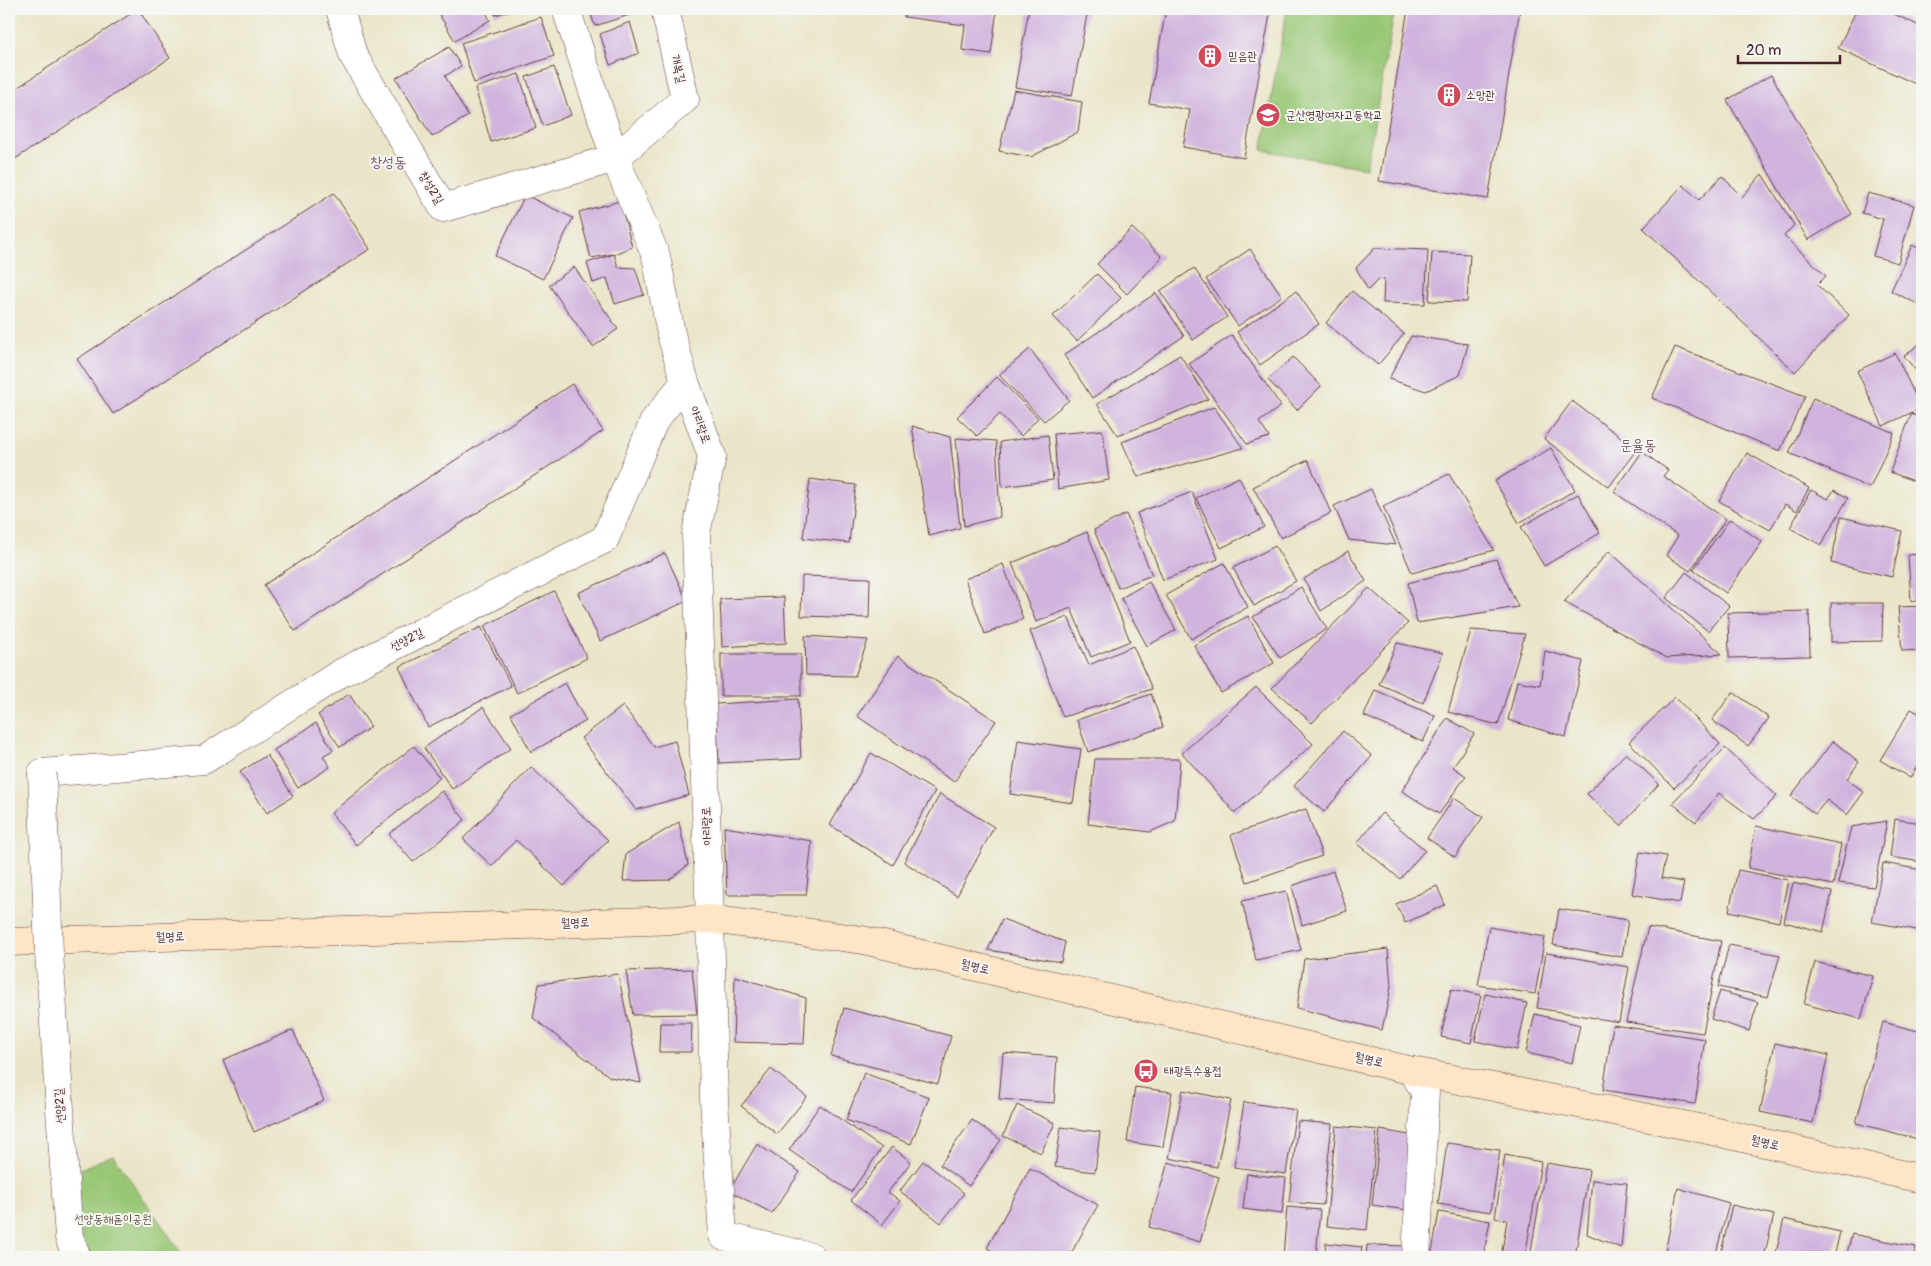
<svg xmlns="http://www.w3.org/2000/svg" width="1931" height="1266" viewBox="0 0 1931 1266" font-family="Pangolin,'Poor Story',sans-serif">
<rect width="100%" height="100%" fill="#f6f6f2"/>
<filter id="ink" filterUnits="userSpaceOnUse"><feTurbulence type="fractalNoise" baseFrequency=".02" numOctaves="2"/><feDisplacementMap in="SourceGraphic" scale="10" xChannelSelector="R" yChannelSelector="G"/><feConvolveMatrix kernelMatrix="1 2 1 2 8 2 1 2 1" color-interpolation-filters="sRGB"/></filter>
<filter id="wash" filterUnits="userSpaceOnUse"><feTurbulence type="fractalNoise" baseFrequency=".0096" numOctaves="4" result="noise"/><feDisplacementMap in="SourceGraphic" scale="20" xChannelSelector="R" yChannelSelector="G"/><feGaussianBlur stdDeviation="1.12" result="paint"/><feColorMatrix in="noise" values="0 0 0 0 0 0 0 0 0 0 0 0 0 0 0 0 0 1.4 0 .05"/><feComposite in="paint" operator="in"/></filter>
<g filter="url(#wash)">
<rect width="100%" height="100%" fill="#eae5c8"/>
<g fill="#99c776" stroke="#727350">
<polygon points="1287,9 1395,9 1366,168 1262,150"/>
<polygon points="113,1155 184,1257 87,1257 59,1178"/>
</g>
<g id="blocks">
<g fill="#d0b4de">
<polygon points="138,9 170,58 9,163 9,93"/>
<polygon points="436,9 484,9 490,20 455,41"/>
<polygon points="493,9 516,9 495,15"/>
<polygon points="589,9 638,9 638,12 595,26"/>
<polygon points="905,9 997,9 991,54 962,50 965,25 904,17"/>
<polygon points="1029,9 1088,9 1072,96 1015,87"/>
<polygon points="1166,9 1271,9 1244,158 1183,147 1190,110 1149,103"/>
<polygon points="1408,9 1520,9 1488,199 1379,181"/>
<polygon points="1857,9 1883,9 1922,27 1922,87 1838,48"/>
<polygon points="541,17 554,56 474,83 461,43"/>
<polygon points="630,22 639,53 610,65 600,34"/>
<polygon points="449,47 461,66 445,76 468,116 432,137 396,78"/>
<polygon points="554,67 571,115 543,126 526,77"/>
<polygon points="519,74 536,128 491,142 475,88"/>
<polygon points="1771,75 1852,214 1808,240 1727,100"/>
<polygon points="1014,90 1082,102 1078,132 1031,157 999,151"/>
<polygon points="1762,174 1794,225 1784,236 1826,276 1817,285 1849,315 1795,372 1643,228 1683,185 1699,200 1722,176 1742,197"/>
<polygon points="334,193 370,249 113,414 77,359"/>
<polygon points="1868,193 1914,205 1898,263 1873,256 1883,219 1862,213"/>
<polygon points="525,195 573,218 543,279 495,256"/>
<polygon points="620,201 632,247 614,254 618,267 635,268 644,295 615,304 607,278 593,283 587,263 614,254 591,258 579,212"/>
<polygon points="1132,228 1162,257 1127,294 1097,264"/>
<polygon points="1912,245 1922,250 1922,306 1891,291"/>
<polygon points="1375,248 1428,250 1425,304 1383,303 1384,280 1379,279 1368,290 1356,268"/>
<polygon points="1250,249 1282,296 1238,326 1206,279"/>
<polygon points="1432,252 1470,254 1467,302 1429,301"/>
<polygon points="574,267 618,329 593,347 549,285"/>
<polygon points="1194,268 1227,317 1193,340 1160,291"/>
<polygon points="1097,274 1121,298 1077,341 1053,316"/>
<polygon points="1296,291 1319,324 1260,365 1237,332"/>
<polygon points="1352,291 1404,334 1378,365 1326,323"/>
<polygon points="1156,293 1184,336 1092,398 1064,355"/>
<polygon points="1232,335 1281,406 1259,422 1269,437 1247,444 1189,364"/>
<polygon points="1411,336 1468,344 1460,375 1426,391 1389,379"/>
<polygon points="1922,342 1922,378 1904,356"/>
<polygon points="1675,347 1805,396 1780,451 1652,398"/>
<polygon points="1030,349 1069,400 1044,421 999,375"/>
<polygon points="1895,353 1921,408 1883,426 1857,371"/>
<polygon points="1180,355 1208,399 1118,436 1097,404"/>
<polygon points="1293,357 1321,386 1297,410 1268,380"/>
<polygon points="997,377 1038,418 1021,436 1000,414 977,436 957,417"/>
<polygon points="572,384 603,431 295,631 264,585"/>
<polygon points="1813,398 1894,433 1870,488 1789,453"/>
<polygon points="1572,401 1637,449 1609,487 1544,439"/>
<polygon points="1214,407 1243,448 1138,477 1122,442"/>
<polygon points="1911,414 1922,418 1922,484 1890,472"/>
<polygon points="912,426 950,437 960,528 929,536"/>
<polygon points="1102,430 1109,480 1058,489 1054,434"/>
<polygon points="1048,435 1053,480 1002,487 1000,442"/>
<polygon points="956,438 996,441 1000,517 964,526"/>
<polygon points="1551,448 1575,490 1519,523 1495,481"/>
<polygon points="1642,452 1668,470 1663,476 1726,519 1690,571 1666,555 1678,536 1614,492"/>
<polygon points="1747,453 1809,488 1797,511 1785,504 1770,530 1719,501"/>
<polygon points="1308,460 1331,513 1281,538 1253,487"/>
<polygon points="1449,474 1494,550 1412,573 1383,506"/>
<polygon points="1239,477 1264,527 1221,548 1196,498"/>
<polygon points="810,479 856,485 849,543 803,538"/>
<polygon points="1371,489 1396,545 1349,540 1334,506"/>
<polygon points="1811,490 1828,499 1834,490 1848,498 1821,545 1790,528"/>
<polygon points="1192,492 1218,559 1163,580 1137,513"/>
<polygon points="1578,494 1600,533 1544,566 1521,527"/>
<polygon points="1126,514 1152,575 1118,588 1094,530"/>
<polygon points="1841,517 1902,531 1892,577 1831,563"/>
<polygon points="1730,519 1762,542 1726,593 1693,570"/>
<polygon points="1087,532 1130,641 1091,657 1071,608 1036,622 1012,563"/>
<polygon points="1275,546 1296,581 1254,606 1233,568"/>
<polygon points="1348,551 1366,581 1321,611 1304,579"/>
<polygon points="1609,551 1722,654 1667,658 1564,602"/>
<polygon points="665,553 687,601 600,641 578,593"/>
<polygon points="1922,554 1922,600 1911,601 1908,555"/>
<polygon points="1496,559 1518,607 1417,623 1408,583"/>
<polygon points="1224,563 1248,607 1191,639 1166,595"/>
<polygon points="1003,564 1023,619 985,634 965,579"/>
<polygon points="1686,572 1729,606 1708,631 1666,598"/>
<polygon points="802,576 870,578 869,618 801,616"/>
<polygon points="1149,582 1176,630 1147,646 1121,598"/>
<polygon points="1301,587 1327,629 1280,658 1253,617"/>
<polygon points="1369,588 1408,623 1312,723 1272,688"/>
<polygon points="554,591 587,658 517,693 484,626"/>
<polygon points="784,597 786,643 722,647 720,599"/>
<polygon points="1831,603 1883,603 1882,641 1831,642"/>
<polygon points="1922,606 1922,650 1902,651 1898,607"/>
<polygon points="1809,611 1810,656 1729,658 1728,613"/>
<polygon points="1248,616 1274,663 1221,693 1194,645"/>
<polygon points="1068,617 1089,665 1133,646 1152,689 1063,717 1030,631"/>
<polygon points="481,627 511,686 428,727 399,667"/>
<polygon points="1471,630 1525,634 1498,725 1448,712"/>
<polygon points="805,636 868,640 855,676 806,675"/>
<polygon points="1397,643 1443,653 1423,703 1379,684"/>
<polygon points="1545,651 1583,661 1566,737 1508,720 1517,681 1540,685"/>
<rect x="721" y="654" width="80" height="42"/>
<polygon points="898,656 996,721 954,782 857,716"/>
<polygon points="565,683 586,721 531,752 511,714"/>
<polygon points="1256,687 1313,744 1235,813 1182,753"/>
<polygon points="1375,690 1435,716 1423,742 1364,716"/>
<polygon points="1733,692 1769,718 1748,746 1712,720"/>
<polygon points="349,694 371,727 340,747 318,715"/>
<polygon points="1151,694 1163,727 1088,752 1077,720"/>
<polygon points="1675,697 1720,744 1674,788 1629,742"/>
<polygon points="798,699 801,759 719,763 716,704"/>
<polygon points="623,706 654,747 675,741 689,795 636,810 581,738"/>
<polygon points="483,707 511,748 452,789 424,748"/>
<polygon points="1911,709 1922,715 1922,758 1910,778 1880,760"/>
<polygon points="1447,718 1474,734 1453,767 1466,776 1439,814 1402,791"/>
<polygon points="316,723 333,750 323,756 330,767 298,788 274,750"/>
<polygon points="1343,731 1372,756 1324,812 1294,786"/>
<polygon points="1018,740 1081,749 1073,803 1010,794"/>
<polygon points="1833,741 1859,762 1847,779 1864,792 1847,815 1827,800 1815,814 1791,796"/>
<polygon points="414,746 440,778 356,845 331,813"/>
<polygon points="1725,748 1777,796 1754,819 1719,793 1696,822 1672,803"/>
<polygon points="871,753 935,791 893,865 830,825"/>
<polygon points="1626,753 1659,784 1621,826 1587,794"/>
<polygon points="267,755 293,796 267,813 240,772"/>
<polygon points="1095,759 1180,759 1175,821 1150,832 1088,824"/>
<polygon points="531,767 608,840 564,886 516,840 492,866 463,839"/>
<polygon points="442,791 465,820 413,862 389,834"/>
<polygon points="940,794 994,827 957,896 904,862"/>
<polygon points="1454,798 1483,817 1455,857 1427,838"/>
<polygon points="1306,809 1322,856 1247,882 1231,835"/>
<polygon points="1382,813 1425,850 1400,879 1357,843"/>
<polygon points="1895,819 1922,823 1922,862 1890,857"/>
<polygon points="1887,821 1874,887 1838,883 1851,827"/>
<polygon points="679,822 688,865 669,880 623,881 626,854"/>
<polygon points="1756,826 1841,844 1833,885 1748,868"/>
<polygon points="724,827 812,841 806,895 727,895"/>
<polygon points="1640,852 1666,856 1661,878 1684,882 1680,903 1632,894"/>
<polygon points="1883,863 1922,870 1922,931 1872,922"/>
<polygon points="1738,870 1788,880 1779,922 1729,911"/>
<polygon points="1333,871 1347,911 1302,925 1292,886"/>
<polygon points="1793,883 1832,892 1823,932 1784,922"/>
<polygon points="1437,886 1445,905 1405,923 1396,904"/>
<polygon points="1286,891 1301,950 1256,960 1242,901"/>
<polygon points="1559,909 1628,920 1622,957 1553,945"/>
<polygon points="1002,919 1065,942 1061,962 988,950"/>
<polygon points="1489,927 1545,937 1535,994 1478,985"/>
<polygon points="1648,927 1721,941 1703,1033 1626,1022"/>
<polygon points="1729,945 1780,955 1768,997 1718,987"/>
<polygon points="1388,949 1391,987 1382,1030 1297,1008 1304,959"/>
<polygon points="1546,953 1629,967 1619,1022 1537,1008"/>
<polygon points="1815,962 1873,976 1861,1019 1804,1004"/>
<polygon points="692,969 697,1014 633,1015 626,971"/>
<polygon points="618,974 641,1083 610,1077 533,1018 539,984"/>
<polygon points="735,976 806,998 804,1044 733,1042"/>
<polygon points="1451,989 1481,995 1471,1043 1441,1037"/>
<polygon points="1720,991 1758,1002 1749,1031 1711,1019"/>
<polygon points="1485,994 1527,1003 1517,1050 1475,1041"/>
<polygon points="844,1008 951,1036 938,1084 831,1056"/>
<polygon points="1535,1014 1580,1025 1572,1063 1526,1053"/>
<polygon points="1883,1022 1922,1032 1922,1124 1918,1139 1856,1123"/>
<polygon points="660,1023 692,1023 691,1052 659,1052"/>
<polygon points="1613,1025 1705,1039 1695,1104 1603,1090"/>
<polygon points="293,1030 324,1101 254,1132 223,1060"/>
<polygon points="1775,1043 1828,1055 1813,1123 1760,1112"/>
<polygon points="1003,1053 1057,1057 1054,1103 999,1099"/>
<polygon points="771,1069 807,1097 777,1134 741,1106"/>
<polygon points="864,1073 929,1097 911,1144 846,1120"/>
<polygon points="1135,1087 1172,1092 1163,1147 1127,1142"/>
<polygon points="1183,1090 1231,1100 1217,1167 1169,1158"/>
<polygon points="1244,1102 1296,1110 1286,1174 1234,1167"/>
<polygon points="820,1105 882,1148 851,1192 789,1150"/>
<polygon points="1017,1105 1055,1123 1041,1153 1003,1136"/>
<polygon points="972,1120 1001,1140 969,1186 940,1165"/>
<polygon points="1298,1121 1332,1124 1323,1205 1289,1202"/>
<polygon points="1336,1126 1377,1130 1367,1230 1326,1226"/>
<polygon points="1061,1127 1100,1132 1095,1172 1055,1167"/>
<polygon points="1380,1130 1421,1137 1414,1211 1372,1205"/>
<polygon points="1447,1143 1500,1150 1491,1212 1438,1204"/>
<polygon points="757,1144 800,1172 772,1213 729,1191"/>
<polygon points="892,1147 911,1162 888,1192 900,1201 882,1225 851,1200"/>
<polygon points="1505,1155 1541,1162 1525,1257 1501,1257 1507,1220 1495,1218"/>
<polygon points="923,1161 964,1193 941,1223 900,1191"/>
<polygon points="1168,1162 1219,1177 1200,1242 1149,1227"/>
<polygon points="1546,1163 1589,1170 1575,1257 1530,1257"/>
<polygon points="1030,1168 1098,1205 1069,1257 1003,1257 987,1248"/>
<polygon points="1247,1174 1286,1178 1282,1214 1243,1209"/>
<polygon points="1592,1180 1627,1183 1621,1248 1587,1234"/>
<polygon points="1678,1188 1729,1203 1715,1257 1664,1257"/>
<polygon points="1732,1205 1774,1215 1764,1257 1720,1257"/>
<polygon points="1287,1207 1320,1210 1316,1257 1283,1257"/>
<polygon points="1439,1212 1490,1221 1483,1257 1431,1257"/>
<polygon points="1784,1219 1840,1232 1834,1257 1775,1257"/>
<polygon points="1852,1234 1916,1247 1913,1257 1846,1257"/>
<polygon points="1326,1243 1362,1247 1361,1257 1324,1257"/>
<polygon points="1367,1245 1412,1246 1411,1257 1366,1257"/>
</g>
</g>
</g>
<g filter="url(#ink)">
<use href="#blocks" fill-opacity="0" stroke="#623d43" stroke-width="1"/>
<g fill="none" stroke-linecap="round" stroke-linejoin="round">
<defs>
<g id="street">
<polyline points="340,9 353,55 443,208 615,158 685,99 665,9"/>
<polyline points="566,9 615,158 656,256 671,334 685,382 712,456 696,534 710,919 714,1100 723,1236 812,1257"/>
<polyline points="42,773 204,760 341,673 605,539 654,421 685,382"/>
<polyline points="49,953 69,1237 77,1257"/>
<polyline points="1413,1071 1425,1092 1416,1257"/>
</g>
<polyline id="secondary" points="9,942 710,919 863,940 1413,1071 1704,1129 1922,1179"/>
</defs>
<use href="#street" stroke="#623d43" stroke-width="29"/>
<use href="#secondary" stroke="#623d43" stroke-width="29"/>
<use href="#street" stroke="#fff" stroke-width="28"/>
<use href="#secondary" stroke="#fee5c5" stroke-width="28"/>
<defs>
<polyline id="street-bridge" points="42,773 49,953"/>
</defs>
<use href="#street-bridge" stroke="#623d43" stroke-width="29" stroke-linecap="butt"/>
<use href="#street-bridge" stroke="#fff" stroke-width="28"/>
</g>
</g>
<defs>
<symbol id="building-disc" viewBox="-11 -11 22 22"><circle r="9.5" fill="#d1495b" stroke="#f6f6f2"/><path d="M-4-6H4V6H1V3H-1V6H-4ZM-2.5-4.3h1.7v1.8h-1.7ZM.8-4.3h1.7v1.8H.8ZM-2.5-1h1.7V.8h-1.7ZM.8-1h1.7V.8H.8Z" fill="#fff"/></symbol>
<symbol id="school-disc" viewBox="-11 -11 22 22"><circle r="9.5" fill="#d1495b" stroke="#f6f6f2"/><path d="M0-5L7-2L0 1L-7-2ZM-4 1L0 2.5L4 1V4Q0 6-4 4Z" fill="#fff"/></symbol>
<symbol id="bus-disc" viewBox="-11 -11 22 22"><circle r="9.5" fill="#d1495b" stroke="#f6f6f2"/><path d="M-5-6H5V4H4V6H2V4H-2V6H-4V4H-5ZM-3.5-4V0h7V-4ZM-3.5 1.2v1.5H-2V1.2ZM2 1.2v1.5H3.5V1.2Z" fill="#fff"/></symbol>
</defs>
<g fill-rule="evenodd">
<use href="#building-disc" x="1196" y="42" width="28" height="28"/>
<use href="#building-disc" x="1435" y="81" width="28" height="28"/>
<use href="#school-disc" x="1254" y="101" width="28" height="28"/>
<use href="#bus-disc" x="1132" y="1057" width="28" height="28"/>
</g>
<g text-anchor="middle" dominant-baseline="central" stroke-width="4" stroke-linejoin="round" paint-order="stroke">
<g font-size="12" fill="#4a1f2b" stroke="#f6f6f2" text-anchor="start">
<text x="1228" y="56">믿음관</text>
<text x="1466" y="95">소망관</text>
<text x="1286" y="115">군산영광여자고등학교</text>
<text x="1164" y="1071">태광특수용접</text>
</g>
<g font-size="12" fill="#4a1f2b" stroke="#f6f6f2">
<text transform="translate(678 69) rotate(77)">개복길</text>
<text transform="translate(431 188) rotate(59)">창성2길</text>
<text transform="translate(700 425) rotate(70)">아리랑로</text>
<text transform="translate(407 640) rotate(-27)">선양2길</text>
<text transform="translate(707 826) rotate(-92)">아리랑로</text>
<text transform="translate(575 923) rotate(-2)">월명로</text>
<text transform="translate(170 937) rotate(-2)">월명로</text>
<text transform="translate(975 967) rotate(13)">월명로</text>
<text transform="translate(1369 1060) rotate(13)">월명로</text>
<text transform="translate(60 1106) rotate(-94)">선양2길</text>
<text transform="translate(1765 1143) rotate(13)">월명로</text>
</g>
<g font-size="12" fill="#625142" stroke="#f6f6f2">
<text x="113" y="1219">선양동해돋이공원</text>
</g>
<g font-size="15" fill="#79536a" stroke="#f6f6f2">
<text x="388" y="162">창성동</text>
<text x="1638" y="445">둔율동</text>
</g>
</g>
<rect width="1931" height="1266" fill="none" stroke="#f6f6f2" stroke-width="30"/>
<path d="M1738 55v8h102v-8" fill="none" stroke="#4a1f2b" stroke-width="2.5"/>
<text x="1746" y="55" font-size="15" fill="#4a1f2b" stroke="#f6f6f2" stroke-width="4" paint-order="stroke">20 m</text>
</svg>
